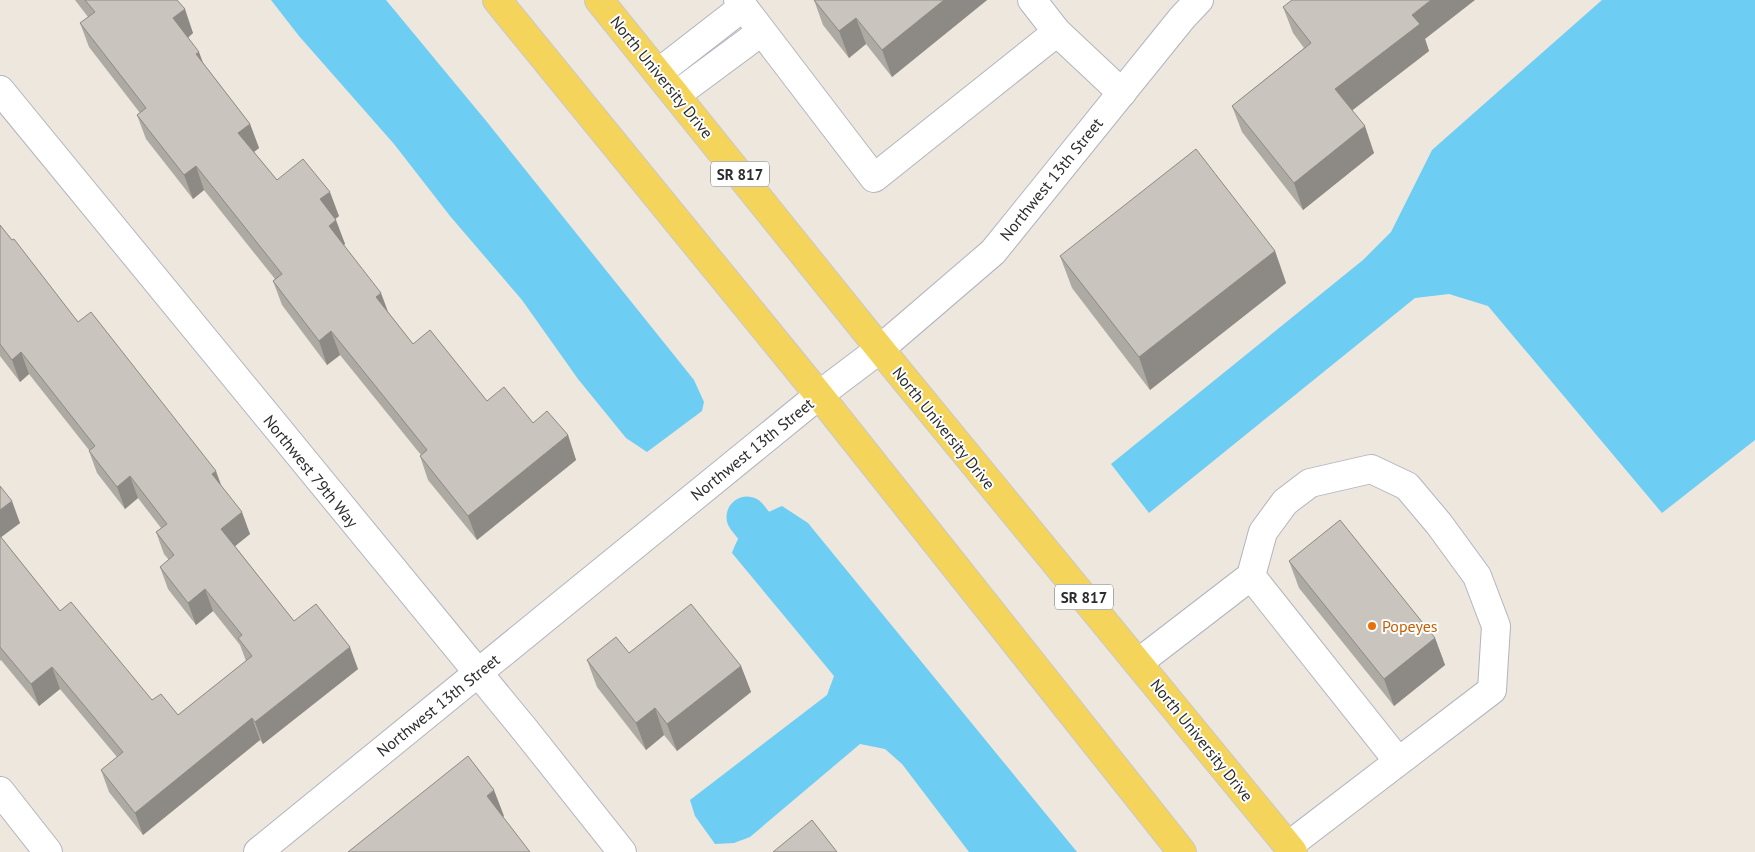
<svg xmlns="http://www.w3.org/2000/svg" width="1755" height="852" viewBox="0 0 1755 852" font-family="'PT Sans',sans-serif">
<rect width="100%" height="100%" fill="#eee7de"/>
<g fill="#6ecdf2">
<polygon points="271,0 386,0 487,122 694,380 704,402 702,411 647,452 626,438 578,379 522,300 450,216 394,144 299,36"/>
<polygon points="1602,0 1755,0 1755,440 1662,513 1488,306 1449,294 1415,298 1149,513 1111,464 1363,260 1391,232 1432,150"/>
<path d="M782,506L808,523L1077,852H969L902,764L885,749L860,744L750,837L734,843L715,844L695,816L690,800L827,695L834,676L732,553C743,524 754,518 782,506Z"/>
</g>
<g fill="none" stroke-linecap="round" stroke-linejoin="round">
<polyline stroke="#6ecdf2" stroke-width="41" points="747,517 786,566"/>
<defs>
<g id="minor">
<polyline points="738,0 874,178 1057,32"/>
<polyline points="1032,0 1057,32 1122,93"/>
<polyline points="658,73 743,7"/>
<polyline points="0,90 525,730 622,852"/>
<polyline points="676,95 761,32"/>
<polyline points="1251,576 1398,761"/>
<polyline points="1138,663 1251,576 1263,532 1285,502 1310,483 1371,469 1407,486 1439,524 1477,576 1496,626 1492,690 1288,846"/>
<polyline points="0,791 48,852"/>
<polyline points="258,852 819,395 880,349 993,252 1182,18 1199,0"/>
</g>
<g id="major">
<polyline points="497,0 819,395 1182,852"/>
<polyline points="599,0 880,349 1293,852"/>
</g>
</defs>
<use href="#minor" stroke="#b2b4c0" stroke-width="30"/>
<use href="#major" stroke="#c8c8c8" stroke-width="30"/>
<use href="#minor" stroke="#fff" stroke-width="28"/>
<use href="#major" stroke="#f5d45b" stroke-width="28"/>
</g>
<g fill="#ada9a3">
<polygon points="75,0 177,0 193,33 188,38 203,63 250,124 259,148 254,152 277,180 339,216 335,219 345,244 344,245 388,312 413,344 487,401 533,423 568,435 576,460 477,540 428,480 420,456 421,455 340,355 327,365 282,305 273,281 275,279 204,190 193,199 146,139 137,115 140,113 89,47 80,23 88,17"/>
<polygon points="814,0 987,0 892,77 866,44 849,58 823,25"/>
<polygon points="1283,7 1425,39 1429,51 1352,110 1374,153 1303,210 1242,132 1232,106 1304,48 1293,33"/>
<polygon points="0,225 78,322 222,487 250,534 235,546 294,621 358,669 263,744 260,740 143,835 109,792 101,770 117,757 60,689 39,706 1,660 0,661 0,486 20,523 1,537 60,611 152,700 178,715 246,661 240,645 213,611 196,625 168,589 160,567 169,560 164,554 156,532 161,528 138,498 125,509 97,473 89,451 89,450 29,374 20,382 0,356"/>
<polygon points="1275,251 1286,283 1150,390 1072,288 1060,256"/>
<polygon points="1289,561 1435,638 1445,665 1394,706 1299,588"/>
<polygon points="629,653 741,666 751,692 677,751 664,735 646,750 597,687 587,660"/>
</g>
<g fill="#8d8984">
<polygon points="944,0 987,0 892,77 882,50"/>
<polygon points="1431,0 1475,0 1425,39 1429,51 1345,116 1335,89 1412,15"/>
<polygon points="185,9 193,33 182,42 173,18"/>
<polygon points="856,18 866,44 849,58 839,31"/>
<polygon points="199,52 208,76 196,54"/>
<polygon points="250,124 259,148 247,157 238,133"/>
<polygon points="1365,126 1374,153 1303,210 1294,183"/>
<polygon points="196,166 204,190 193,199 184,175"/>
<polygon points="330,192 339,216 329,224 320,199"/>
<polygon points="336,220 345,244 337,250 329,226"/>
<polygon points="1275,251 1286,283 1150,390 1139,357"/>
<polygon points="381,293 390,317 376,297"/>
<polygon points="331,331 340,355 327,365 319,341"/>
<polygon points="21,352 29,374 20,382 12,360"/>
<polygon points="568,435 576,460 477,540 468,516"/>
<polygon points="216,471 224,493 212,474"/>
<polygon points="130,476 138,498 125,509 117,487"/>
<polygon points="12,501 20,523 0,538 0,510"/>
<polygon points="242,512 250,534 229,551 221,529"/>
<polygon points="205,589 213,611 196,625 188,603"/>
<polygon points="1435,638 1445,665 1394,706 1384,679"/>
<polygon points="350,647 358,669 263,744 255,722"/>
<polygon points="741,666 751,692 677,751 667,724"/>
<polygon points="52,667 60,689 39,706 31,684"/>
<polygon points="655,708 664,735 646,750 636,723"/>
<polygon points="252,718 260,740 143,835 135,813"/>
<polygon points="494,790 504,816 496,823 487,796"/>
</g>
<g fill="#c9c4bd" stroke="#8d8984">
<polygon points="85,0 177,0 185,9 173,18 199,52 196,54 250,124 238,133 277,180 303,159 330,192 320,199 336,220 329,226 381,293 376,297 413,344 430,330 487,401 504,387 533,423 547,411 568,435 468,516 420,456 427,450 331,331 319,341 273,281 282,274 196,166 184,175 137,115 146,108 80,23 95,12"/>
<polygon points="814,0 944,0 882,50 856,18 839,31"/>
<polygon points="1292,0 1431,0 1412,15 1420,24 1335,89 1365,126 1294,183 1232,106 1311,43 1283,7"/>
<polygon points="1196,149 1275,251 1139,357 1060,256"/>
<polygon points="0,225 12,240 14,239 78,322 91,312 216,471 212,474 242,512 221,529 294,621 316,604 350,647 255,722 252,718 135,813 101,770 123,752 52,667 31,684 0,647 0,536 60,611 71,602 152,700 161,694 178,715 252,656 238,638 242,635 205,589 188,603 160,567 174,555 156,532 167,524 130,476 117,487 89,451 95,446 21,352 12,360 0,344"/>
<polygon points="0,486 12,501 0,510"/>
<polygon points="1340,520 1435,638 1384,679 1289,561"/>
<polygon points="691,604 741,666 667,724 655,708 636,723 587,660 616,637 629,653"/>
<polygon points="468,756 494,790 487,796 530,852 348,852"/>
<polygon points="812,820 837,852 773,852"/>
</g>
<circle fill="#e8710a" stroke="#fff" stroke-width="2" cx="1372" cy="626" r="5"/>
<g text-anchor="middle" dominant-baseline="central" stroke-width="4" stroke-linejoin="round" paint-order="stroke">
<g fill="#fff" stroke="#6b6b6b" stroke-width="1">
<rect x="711" y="161.5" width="58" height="25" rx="4"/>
<rect x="1055" y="584.5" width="58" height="25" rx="4"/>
</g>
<g font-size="15" font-weight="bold" fill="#2c2c2c">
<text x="740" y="174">SR 817</text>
<text x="1084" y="597">SR 817</text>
</g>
<g font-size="16" fill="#2c2c2c" stroke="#fff">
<text transform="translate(662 77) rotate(51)">North University Drive</text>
<text transform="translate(1051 179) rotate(-51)">Northwest 13th Street</text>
<text transform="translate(944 428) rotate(51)">North University Drive</text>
<text transform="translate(752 449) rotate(-39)">Northwest 13th Street</text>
<text transform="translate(311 471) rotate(51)">Northwest 79th Way</text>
<text transform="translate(438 705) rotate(-39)">Northwest 13th Street</text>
<text transform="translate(1202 740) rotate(51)">North University Drive</text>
</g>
<g font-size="16" fill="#c56008" stroke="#fff" text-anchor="start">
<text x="1382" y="626">Popeyes</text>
</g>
</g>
</svg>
